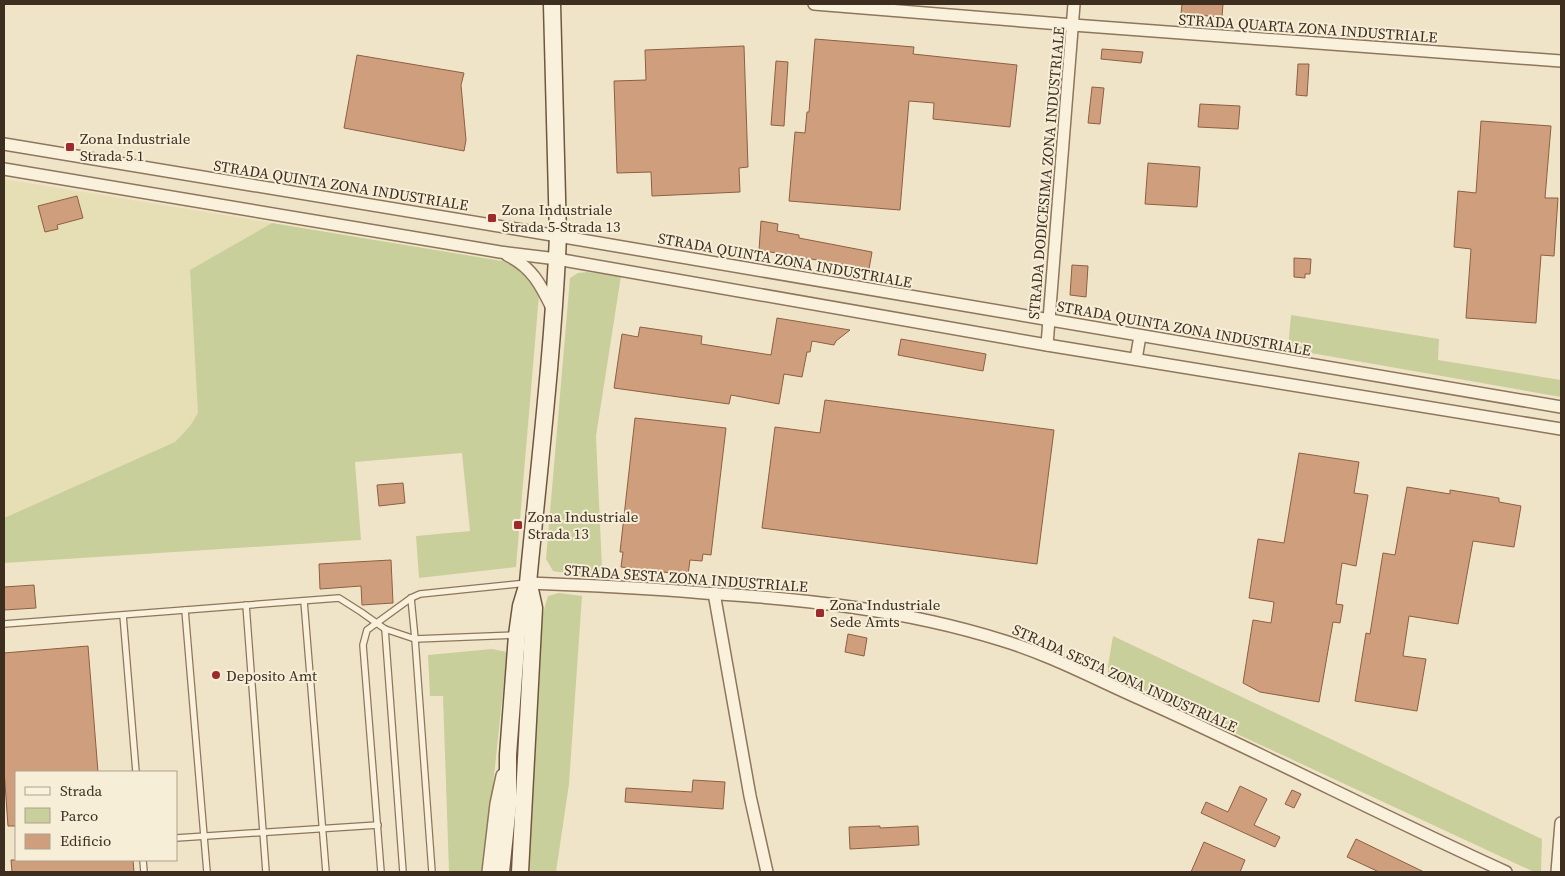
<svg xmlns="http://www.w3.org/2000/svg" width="1565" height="876" viewBox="0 0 1565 876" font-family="'Source Serif 4',serif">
<rect width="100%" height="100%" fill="#f0e4c8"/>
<polygon fill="#e6deb5" points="4,179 272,223 190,271 199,413 190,426 175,442 4,518"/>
<g fill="#c9cf9b">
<path d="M272,223L508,262C521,272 531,281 539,295L516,567L419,578L416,536L470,531L462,453L355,462L361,540L4,563V518L175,442L190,426L198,413L190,270Z"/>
<polygon points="587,272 621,276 596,436 602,568 596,577 571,574 553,571 546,559 570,278 578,273"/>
<polygon points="1291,315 1439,339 1438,360 1561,380 1561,397 1288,349"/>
<polygon points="559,593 582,596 569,784 556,872 528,872 532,820 540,624 548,596"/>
<polygon points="1113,636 1542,839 1541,872 1534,872 1108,674 1108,666"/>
<polygon points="492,649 507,652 484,872 449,872 443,696 430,696 428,655"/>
</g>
<g fill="#cf9f7d" stroke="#8d5f41">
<polygon points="1182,4 1223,4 1222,17 1181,14"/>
<polygon points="815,39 914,47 913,54 1017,65 1010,127 933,119 934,103 909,101 900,210 789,201 795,132 805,133 807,112 809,112"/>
<polygon points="744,46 748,167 739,168 740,192 652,196 651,172 617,173 614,81 646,80 645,50"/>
<polygon points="1102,49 1143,52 1141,63 1101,59"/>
<polygon points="357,55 464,73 461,85 466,140 464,151 344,128"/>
<polygon points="776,61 788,62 784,126 771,125"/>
<polygon points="1298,64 1309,64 1307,96 1296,95"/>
<polygon points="1092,87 1104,88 1100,124 1088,123"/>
<polygon points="1200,104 1240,106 1238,129 1198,127"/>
<polygon points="1481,121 1551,126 1545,198 1558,198 1554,256 1541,255 1536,323 1466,318 1471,249 1454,247 1458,191 1476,193"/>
<polygon points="1148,163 1200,167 1197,207 1145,204"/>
<polygon points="77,196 83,218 57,225 58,229 45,232 38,206"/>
<polygon points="761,221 778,224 777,231 799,235 799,238 872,252 869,269 759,250"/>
<polygon points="1294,258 1311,259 1310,274 1305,274 1305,278 1294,277"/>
<polygon points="1072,265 1088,266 1086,297 1070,295"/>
<polygon points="777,318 850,330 836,341 834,345 812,341 810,352 807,352 802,377 784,374 779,404 731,395 729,404 614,388 622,334 638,337 640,327 702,336 701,344 771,355"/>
<polygon points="901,339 986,354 983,371 898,355"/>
<polygon points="825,400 1054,430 1037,564 762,528 775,427 820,433"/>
<polygon points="635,418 726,428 711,555 703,554 702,561 690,560 688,575 621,567 623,552 620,552"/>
<polygon points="1299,453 1359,462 1354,493 1368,495 1356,566 1342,563 1336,604 1343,605 1340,623 1333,622 1319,702 1260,692 1243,683 1253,620 1271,623 1274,602 1249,598 1258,539 1284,543"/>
<polygon points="403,483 405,503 379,506 377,485"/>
<polygon points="1407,487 1450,494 1450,490 1499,498 1499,502 1521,506 1514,547 1473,541 1458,624 1409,616 1403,656 1426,659 1417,711 1355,701 1366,633 1370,634 1383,553 1395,555"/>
<polygon points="391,560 393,603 362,605 361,586 320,589 319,564"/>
<polygon points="34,585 36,608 4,610 4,587"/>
<polygon points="848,634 867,638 864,656 845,652"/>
<polygon points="88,646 98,772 16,772 16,826 8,826 4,770 4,653"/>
<polygon points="693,780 725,782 723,809 625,802 626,788 692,792"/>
<polygon points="1240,786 1267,799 1254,825 1280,837 1275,847 1201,813 1206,802 1228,812"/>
<polygon points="1292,790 1301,794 1294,808 1285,804"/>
<polygon points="880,826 880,828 918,826 919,845 850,849 849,827"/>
<polygon points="1356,839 1424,872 1379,872 1347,857"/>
<polygon points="1204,842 1245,860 1240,872 1191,872"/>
<polygon points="11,860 133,860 134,872 12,872"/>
</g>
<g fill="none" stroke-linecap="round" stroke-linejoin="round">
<defs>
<g id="service">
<polyline points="411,598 415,639 432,872"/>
<polyline points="304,601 326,872"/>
<polyline points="246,605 266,872"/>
<polyline points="185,610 207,872"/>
<polyline points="123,615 136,772"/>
<polyline points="4,624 339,598 361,612 385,629 415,639 515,635"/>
<polyline points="385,629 403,872"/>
<polyline points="176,838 378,825"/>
<polyline points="143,860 144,872"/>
<polyline points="381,872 363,645 367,630 411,598 420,594 527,583"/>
</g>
<g id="minor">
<polyline points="814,4 1073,25 1561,61"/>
<polyline points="4,144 558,236 1561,407"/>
<polyline points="4,169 500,252 557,259 1047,345 1561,429"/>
<path d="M507,255C532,267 541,285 553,310"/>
<polyline points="1047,345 1074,4"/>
<polyline points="1136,359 1140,336"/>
<path d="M528,583C587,585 646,588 704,593C805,599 905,610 1001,640C1051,655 1097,680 1145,701C1266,755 1384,817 1506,872"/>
<polyline points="714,593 750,796 767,872"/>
<polyline points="1557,872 1561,823"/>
</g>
<polyline id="tertiary" points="490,872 498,804 504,776"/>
<g id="secondary">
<path d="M501,872L508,805V755L517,635L521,606L528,583C539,467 553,352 558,236L552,4"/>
<polyline points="520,872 534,608 529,585"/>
</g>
</defs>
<use href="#service" stroke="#8d765c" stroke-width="8"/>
<use href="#minor" stroke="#8d765c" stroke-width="14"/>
<use href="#tertiary" stroke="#8d765c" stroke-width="18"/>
<use href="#secondary" stroke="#6f573f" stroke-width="19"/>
<use href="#service" stroke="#faf1dc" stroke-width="5.5"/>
<use href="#minor" stroke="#faf1dc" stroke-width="11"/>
<use href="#tertiary" stroke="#faf1dc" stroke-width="15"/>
<use href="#secondary" stroke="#faf1dc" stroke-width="16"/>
</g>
<g fill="#9e2a2b" stroke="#f7eed8" stroke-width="2">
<rect x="65" y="142" width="10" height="10" rx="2.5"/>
<rect x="487" y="213" width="10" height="10" rx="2.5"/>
<rect x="513" y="520" width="10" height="10" rx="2.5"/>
<rect x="815" y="608" width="10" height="10" rx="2.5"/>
<circle cx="216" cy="675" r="5"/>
</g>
<g text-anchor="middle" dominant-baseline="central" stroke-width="4" stroke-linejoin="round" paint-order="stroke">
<g font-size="15" fill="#3d2e20" stroke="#f7eed8">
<text transform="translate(1308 28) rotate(4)">STRADA QUARTA ZONA INDUSTRIALE</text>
<text transform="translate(1046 173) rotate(-85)">STRADA DODICESIMA ZONA INDUSTRIALE</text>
<text transform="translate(341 185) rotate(9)">STRADA QUINTA ZONA INDUSTRIALE</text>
<text transform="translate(785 260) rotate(10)">STRADA QUINTA ZONA INDUSTRIALE</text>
<text transform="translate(1184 328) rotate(10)">STRADA QUINTA ZONA INDUSTRIALE</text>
<text transform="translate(686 578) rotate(4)">STRADA SESTA ZONA INDUSTRIALE</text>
<text transform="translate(1125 678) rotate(24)">STRADA SESTA ZONA INDUSTRIALE</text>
</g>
<g font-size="15" fill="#3d2e20" stroke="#f7eed8" text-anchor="start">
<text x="80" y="138">Zona Industriale<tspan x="80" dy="17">Strada 5 1</tspan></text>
<text x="502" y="209">Zona Industriale<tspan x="502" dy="17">Strada 5-Strada 13</tspan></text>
<text x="528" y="516">Zona Industriale<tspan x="528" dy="17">Strada 13</tspan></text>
<text x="830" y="604">Zona Industriale<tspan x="830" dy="17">Sede Amts</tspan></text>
<text x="226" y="675">Deposito Amt</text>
</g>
</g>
<rect width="1565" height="876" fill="none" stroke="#3d2e20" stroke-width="10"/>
<rect x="15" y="771" width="162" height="90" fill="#f7eed8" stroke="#ada18e"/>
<rect x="25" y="787" width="25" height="8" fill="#faf1dc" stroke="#ada18e"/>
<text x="60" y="796" font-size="15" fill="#3d2e20">Strada</text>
<rect x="25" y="808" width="25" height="15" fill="#c9cf9b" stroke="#ada18e"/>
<text x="60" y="821" font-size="15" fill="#3d2e20">Parco</text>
<rect x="25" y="834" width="25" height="15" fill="#cf9f7d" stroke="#ada18e"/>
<text x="60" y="846" font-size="15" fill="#3d2e20">Edificio</text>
</svg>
